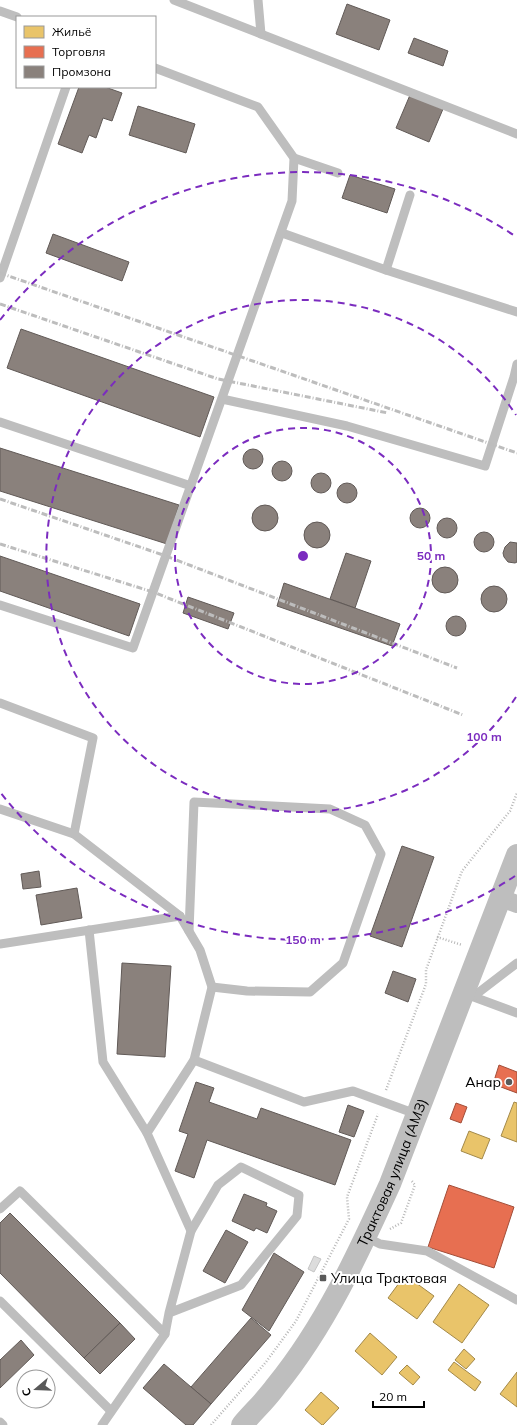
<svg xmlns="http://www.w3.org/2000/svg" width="517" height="1425" viewBox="0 0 517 1425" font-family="Mulish,sans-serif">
<rect width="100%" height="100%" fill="#fff"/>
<g fill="#e9c46a" stroke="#a3894a">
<polygon points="514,1102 517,1103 517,1142 501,1136"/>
<polygon points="469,1131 490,1139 482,1159 461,1151"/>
<polygon points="405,1275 434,1296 417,1319 388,1298"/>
<polygon points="459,1284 489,1305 462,1343 433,1322"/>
<polygon points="370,1333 397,1357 382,1375 355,1351"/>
<polygon points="464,1349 475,1359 466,1369 455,1360"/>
<polygon points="454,1362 481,1382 475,1391 448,1370"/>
<polygon points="407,1365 420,1377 413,1385 399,1373"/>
<polygon points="517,1372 517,1407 500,1394"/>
<polygon points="321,1392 339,1408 323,1425 322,1425 305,1410"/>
</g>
<g fill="#e76f51" stroke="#a24e39">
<polygon points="499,1065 517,1072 517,1093 493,1084"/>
<polygon points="456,1103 467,1107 461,1123 450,1119"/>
<polygon points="449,1185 514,1207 494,1268 428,1247"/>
</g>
<g fill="#8a817c" stroke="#615a57">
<polygon points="347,4 390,20 379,50 336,34"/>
<polygon points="414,38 448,51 443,66 408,53"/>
<polygon points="79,87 105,87 122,93 112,121 103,118 96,138 89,135 82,153 58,144"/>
<polygon points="410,95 443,109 429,142 396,128"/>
<polygon points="138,106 195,124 186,153 129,135"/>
<polygon points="350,175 395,189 387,213 342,198"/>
<polygon points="53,234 129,262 122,281 46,253"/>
<polygon points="21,329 214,397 200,437 7,368"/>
<polygon points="0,448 179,505 167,544 0,491"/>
<circle cx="253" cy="459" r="10"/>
<circle cx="282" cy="471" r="10"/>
<circle cx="321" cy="483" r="10"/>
<circle cx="347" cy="493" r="10"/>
<circle cx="265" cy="518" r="13"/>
<circle cx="420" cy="518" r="10"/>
<circle cx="447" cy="528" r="10"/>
<circle cx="317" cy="535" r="13"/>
<circle cx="484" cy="542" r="10"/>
<polygon points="510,542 517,543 517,562 515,563 508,562 504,557 503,553 505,547"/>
<polygon points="346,553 371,561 355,608 330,599"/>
<polygon points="0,556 140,604 129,636 0,591"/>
<circle cx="445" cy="580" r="13"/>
<polygon points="284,583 400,624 392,646 277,606"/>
<circle cx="494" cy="599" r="13"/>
<polygon points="188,597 234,613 228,629 183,613"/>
<circle cx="456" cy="626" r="10"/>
<polygon points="402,846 434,857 402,947 370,936"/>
<polygon points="39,871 41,887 23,889 21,874"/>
<polygon points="77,888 82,918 41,925 36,895"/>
<polygon points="122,963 171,966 165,1057 117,1054"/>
<polygon points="393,971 416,979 408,1002 385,993"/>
<polygon points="196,1082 214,1088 209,1102 257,1119 261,1108 351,1140 335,1185 207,1140 194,1178 175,1171 188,1134 179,1131"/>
<polygon points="348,1105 364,1111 354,1137 339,1132"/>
<polygon points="244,1194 267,1203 266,1206 277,1211 267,1233 256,1228 254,1231 232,1221"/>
<polygon points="10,1213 120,1323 84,1358 0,1273 0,1223"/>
<polygon points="226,1230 248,1242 225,1283 203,1271"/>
<polygon points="274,1253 304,1272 269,1331 242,1310"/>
<polygon points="251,1318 271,1335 211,1404 191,1387"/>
<polygon points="120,1323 135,1339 100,1374 84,1358"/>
<polygon points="21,1340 34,1355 0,1388 0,1360"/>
<polygon points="164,1364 211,1404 193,1425 186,1425 143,1388"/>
</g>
<polygon fill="#dcdcdc" stroke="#c5c5c5" points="314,1256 321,1259 314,1272 308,1269"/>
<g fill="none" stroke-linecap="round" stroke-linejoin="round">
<g stroke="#b8b8b8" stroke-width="2.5" stroke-dasharray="1 2" stroke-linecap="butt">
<polyline points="437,937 462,945"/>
<polyline points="386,1090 426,984 426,970 462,871 510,811 517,793"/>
<polyline points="390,1229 401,1223 415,1185 411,1180"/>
<polyline points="211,1425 266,1362 296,1321 349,1219 347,1197 378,1114"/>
</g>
<g stroke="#bebebe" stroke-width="9">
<polyline points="174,0 517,134"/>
<polyline points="258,0 261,34"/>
<polyline points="0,11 17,17"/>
<polyline points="294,158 338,173"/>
<polyline points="282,233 386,270 517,312"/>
<polyline points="386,270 410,195"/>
<polyline points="0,278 66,87"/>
<polyline points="222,399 347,426 485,466 514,377 517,364"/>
<polyline points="0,422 191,486"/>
<polyline points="0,605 133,648 292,201 294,158 258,107 155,68"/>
<polyline points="0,703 93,738 74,834"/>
<polyline points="0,809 74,834 180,916 200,950 212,987 194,1060 147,1133 191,1231"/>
<polyline points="89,930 103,1062 147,1133"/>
<polyline points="189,931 194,802 330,809 365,825 381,854 343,963 310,992 247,991 212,987"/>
<polyline points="0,944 180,916"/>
<polyline points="463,993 517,1013"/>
<polyline points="474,996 517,963"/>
<polyline points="194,1060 304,1102 353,1091 416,1114"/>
<polyline points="0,1209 20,1191 165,1334"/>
<polyline points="366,1237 380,1244 427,1251 517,1300"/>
<polyline points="0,1301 111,1411"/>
<polyline points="0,1422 3,1425"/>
<polyline points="102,1425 165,1334 169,1313 191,1231 218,1185 241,1167 299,1195 297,1216 241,1285 169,1313"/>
</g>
<polyline stroke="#bebebe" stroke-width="18" points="500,898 517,904"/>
<path stroke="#bebebe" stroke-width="22" id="s1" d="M242,1425C253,1412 266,1400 276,1386C325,1326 358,1254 390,1184L517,855"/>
<g stroke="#bdbdbd" stroke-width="3" stroke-dasharray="6 2 1 2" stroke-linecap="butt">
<polyline points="0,273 517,453"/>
<polyline points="0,304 218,379 388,413"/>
<polyline points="0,499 166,556 457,668"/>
<polyline points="0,544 153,592 463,715"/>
</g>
</g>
<g fill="none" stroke="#7b2cbf" stroke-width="2" stroke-dasharray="7 5">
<circle cx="303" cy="556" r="128"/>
<path d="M516 697A256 256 0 1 1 516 415"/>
<path d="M515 876A384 384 0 0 1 0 792M0 320A384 384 0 0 1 515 236"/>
</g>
<g fill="#595959" stroke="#fff" stroke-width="1.5">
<circle cx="509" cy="1082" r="4"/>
<rect x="319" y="1274" width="8" height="8" rx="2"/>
</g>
<g text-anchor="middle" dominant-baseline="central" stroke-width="4" stroke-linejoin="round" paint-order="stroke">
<g font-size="14" fill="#000" stroke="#fff" text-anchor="end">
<text x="501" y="1082">Анар</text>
<text x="331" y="1278" text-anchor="start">Улица Трактовая</text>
</g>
<g font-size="14" fill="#000" stroke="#fff">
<text stroke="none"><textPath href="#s1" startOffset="296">Трактовая улица (АМЗ)</textPath></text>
</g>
</g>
<circle cx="303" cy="556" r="6" fill="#7b2cbf" stroke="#fff" stroke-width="2"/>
<g font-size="12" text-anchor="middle" font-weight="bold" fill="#7b2cbf" stroke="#fff" stroke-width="4" stroke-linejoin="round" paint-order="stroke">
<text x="431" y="560">50 m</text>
<text x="484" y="741">100 m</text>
<text x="303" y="944">150 m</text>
</g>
<rect x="16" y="16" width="140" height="72" fill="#ffffff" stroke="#999999"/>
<rect x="24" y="26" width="20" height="12" fill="#e9c46a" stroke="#999999"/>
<text x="52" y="36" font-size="12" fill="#000000">Жильё</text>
<rect x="24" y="46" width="20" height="12" fill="#e76f51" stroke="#999999"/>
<text x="52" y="56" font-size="12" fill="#000000">Торговля</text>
<rect x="24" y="66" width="20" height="12" fill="#8a817c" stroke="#999999"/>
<text x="52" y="76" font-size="12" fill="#000000">Промзона</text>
<g transform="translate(36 1389) rotate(251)"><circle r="19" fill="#ffffff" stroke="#999999"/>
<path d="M0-3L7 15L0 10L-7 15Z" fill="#595959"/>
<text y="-6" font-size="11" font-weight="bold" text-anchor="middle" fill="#000000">С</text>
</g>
<path d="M373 1401v6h51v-6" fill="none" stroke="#000000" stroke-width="2"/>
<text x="379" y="1401" font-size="12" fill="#000000" stroke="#ffffff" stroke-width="3" paint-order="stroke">20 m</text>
</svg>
